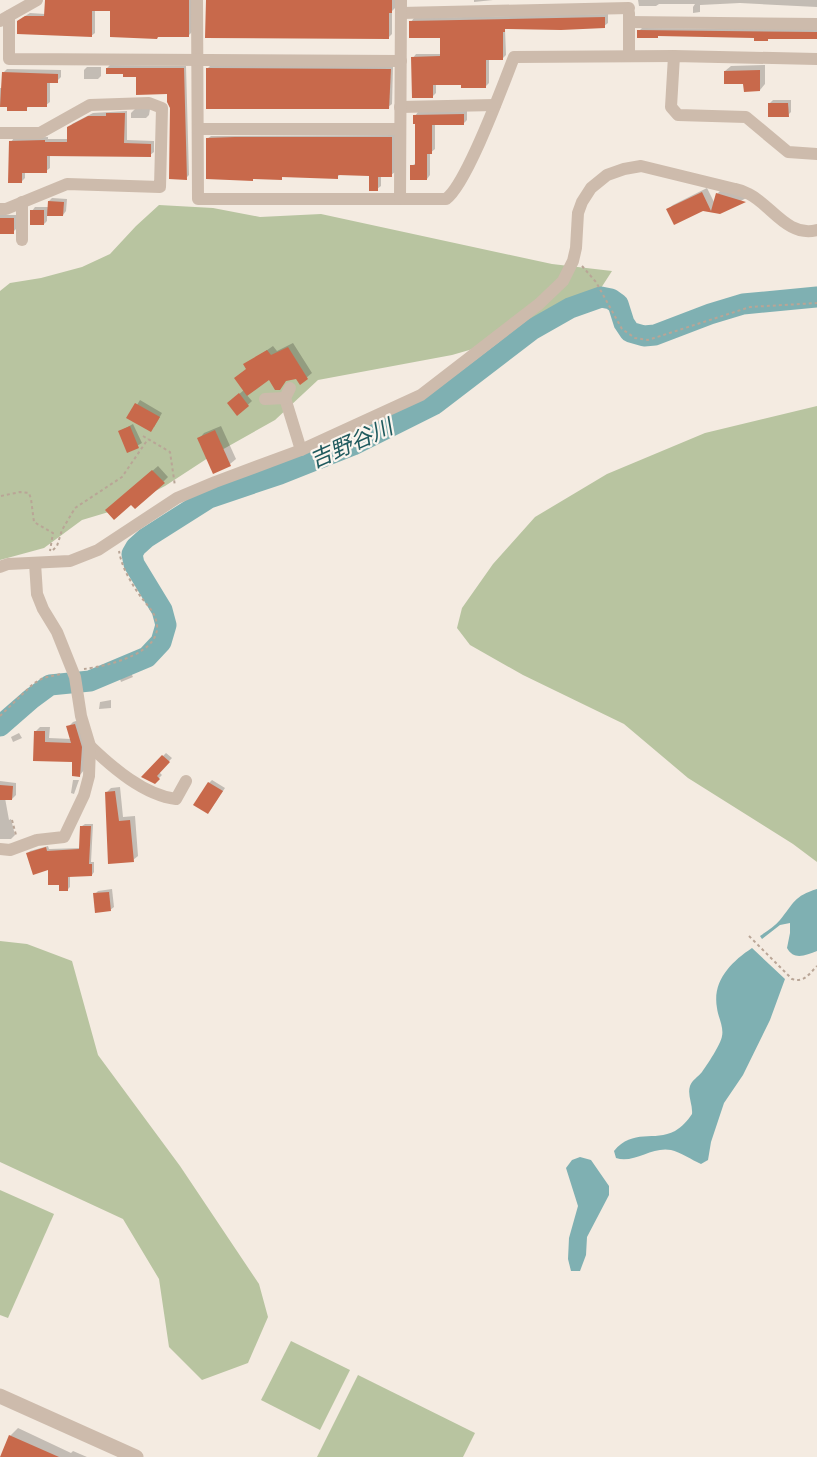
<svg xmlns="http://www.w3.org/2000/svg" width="817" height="1457" viewBox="0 0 817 1457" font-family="Mulish,'Noto Sans JP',sans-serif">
<rect width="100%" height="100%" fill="#f4ebe1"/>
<g fill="#b8c4a0">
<polygon points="159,205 213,208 260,217 321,214 552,264 612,271 592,302 528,333 452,355 318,380 275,420 211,456 165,486 122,508 82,520 44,548 0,560 0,291 10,283 41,278 82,267 110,254 136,226"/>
<polygon points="817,406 817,862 793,844 688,778 624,724 523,675 470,645 457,628 462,608 493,564 535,517 607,474 705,433"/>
<polygon points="0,941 27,944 72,961 98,1055 180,1166 259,1284 268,1317 248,1363 202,1380 169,1347 159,1279 123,1219 0,1162"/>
<polygon points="0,1190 54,1214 8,1318 0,1315"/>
<polygon points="291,1341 350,1370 320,1430 261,1400"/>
<polygon points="358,1375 475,1433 463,1457 317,1457"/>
</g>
<g fill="#7fb0b2">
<path d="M817,889V951C806,955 794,961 787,948L790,933V923L780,925L762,939L760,936C767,931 775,926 780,920C794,903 794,896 817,889Z"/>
<path d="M752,948L785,979L770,1020L743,1075L724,1103L711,1142L708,1160L701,1164C692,1160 680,1152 671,1150C652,1146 634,1164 616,1158L614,1151C633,1128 654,1142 675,1131C682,1127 688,1120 692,1114C693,1105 687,1095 690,1086C692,1080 698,1077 702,1072C707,1065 721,1044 722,1036C724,1027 718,1017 717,1008C712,981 731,962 752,948Z"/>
<polygon points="580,1157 591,1160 609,1186 609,1195 587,1237 586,1255 580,1271 571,1271 568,1259 569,1238 578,1206 566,1168 572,1160"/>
</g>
<g fill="#0003">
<polygon points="47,0 192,0 192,32 188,36 159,35 111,9 95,9 95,33 91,36 22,18 30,13 45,14"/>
<polygon points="208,0 395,0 395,8 392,11 392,34 388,38"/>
<polygon points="474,0 493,0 474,2"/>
<polygon points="638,0 817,0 817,7 740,3 700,5 700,12 693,13 693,7 695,4 659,4 656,6 639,6"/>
<polygon points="608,14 608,23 604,26 507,27 505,29 506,55 503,58 489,59 489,83 486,86 463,83 436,83 436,93 432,97 413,58 416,54 441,54 441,36 411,22 414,18"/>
<polygon points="642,28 817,29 817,37 659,35 657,37 639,31"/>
<polygon points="110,65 186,66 189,175 186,178 169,92 138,76 107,68"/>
<polygon points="765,65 765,84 760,90 725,71 731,66"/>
<polygon points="210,66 393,66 392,104 388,107 207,69"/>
<polygon points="87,67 101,67 101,76 98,79 84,79 84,70"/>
<polygon points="7,69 61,70 61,77 57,81 50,81 50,102 46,105 30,105 26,109 0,106 0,88 3,88 3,73"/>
<polygon points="773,100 791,100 791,112 788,115 769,104"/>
<polygon points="135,109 150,109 149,115 146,118 131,118 131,113"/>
<polygon points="127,111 127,140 154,141 154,152 150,155 50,155 50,168 46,171 25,171 25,178 22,181 11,142 14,138 48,137 48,139 68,139 72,124 93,113"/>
<polygon points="467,111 467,120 464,123 435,123 435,149 430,153 430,175 427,179 412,166 417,162 415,116 418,112"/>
<polygon points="395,135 395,172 391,175 381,175 381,186 377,189 370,174 341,174 337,177 284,176 281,178 254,178 252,180 207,139 211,136"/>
<polygon points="707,188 715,204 717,194 722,189 748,197 719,213 702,210 668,209 673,205"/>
<polygon points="52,198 67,199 66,211 63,215 47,214 47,221 44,224 32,211 35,207 49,207 49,201"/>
<polygon points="0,215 16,215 16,229 13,232 0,233"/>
<polygon points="293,343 312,373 300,383 296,377 269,378 246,394 252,401 238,414 232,400 244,390 248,369 245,365 273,346 277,351"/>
<polygon points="140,400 162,413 154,427 129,418"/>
<polygon points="133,424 142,443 128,451 120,431"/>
<polygon points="221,426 236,459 230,464 199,439 204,433"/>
<polygon points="158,466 168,477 163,482 131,503 112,506"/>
<polygon points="130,671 133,677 121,682 119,676"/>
<polygon points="111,700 111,708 99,709 100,702"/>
<polygon points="79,720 86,742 84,770 80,775 74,761 35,760 36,731 40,727 50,727 49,738 71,739 68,727 73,722"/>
<polygon points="19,733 22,738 13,742 11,737"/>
<polygon points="166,753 172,758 159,772 162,775 155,782 143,776"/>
<polygon points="73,780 79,780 74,794 71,793"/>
<polygon points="212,780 225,788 211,809 209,783"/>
<polygon points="0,781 16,783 16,795 12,799 5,798 9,820 11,819 15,835 11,839 0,839"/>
<polygon points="120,787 123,817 135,816 138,856 133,860 106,793 111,788"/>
<polygon points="85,824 93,824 91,862 94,862 94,872 92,875 70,875 70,887 67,890 49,868 28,853 30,851 48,846 49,849 81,848 82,826"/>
<polygon points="112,889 114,907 110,910 95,894 98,891"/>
<polygon points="18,1428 71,1453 73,1451 87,1457 1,1457 10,1436"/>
</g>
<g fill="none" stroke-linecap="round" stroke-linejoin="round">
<polyline stroke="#7fb0b2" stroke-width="21" points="0,726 31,699 50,685 90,681 147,657 161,642 166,625 162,610 134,564 132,554 136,547 146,538 209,498 280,474 353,445 435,404 533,329 570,308 601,297 611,299 618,304 624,323 630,332 644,336 655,335 710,314 743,304 817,297"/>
</g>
<g fill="#c8694b">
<polygon points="45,0 189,0 189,37 158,37 157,39 110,37 110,11 92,11 92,37 17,34 17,21 25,16 44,16"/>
<polygon points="206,0 392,0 392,13 389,13 389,39 205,38"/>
<polygon points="605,17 605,28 561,30 505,29 505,32 503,32 503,60 486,60 486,88 461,88 461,85 433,85 433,98 412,98 411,57 440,56 440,38 409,38 409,21"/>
<polygon points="637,30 817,32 817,39 768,39 768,41 754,41 754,38 658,36 658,38 637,38"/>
<polygon points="106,68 184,68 187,180 169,179 170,108 167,102 167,94 136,95 136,77 123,77 123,74 106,74"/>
<polygon points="206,68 391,69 389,109 206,109"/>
<polygon points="760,70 760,91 744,92 743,84 724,84 724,71"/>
<polygon points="2,72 58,74 58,83 47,83 47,107 27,107 27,111 7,111 7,107 0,107"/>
<polygon points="768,103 788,103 789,117 768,117"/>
<polygon points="106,113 125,113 124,143 151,144 151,157 47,156 47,173 22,173 22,183 8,183 9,141 45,140 45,142 67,142 67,127 88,116 106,116"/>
<polygon points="464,114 464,125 432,125 432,154 427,154 427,180 410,180 410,165 415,165 415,124 413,124 413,115"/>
<polygon points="235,137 392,137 392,177 378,177 378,191 369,191 369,176 338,175 338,179 282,177 282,180 253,179 253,181 206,179 206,138"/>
<polygon points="702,192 711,211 716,193 746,202 720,214 703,211 674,225 666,209"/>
<polygon points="48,201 64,202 63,216 47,216"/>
<rect x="30" y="210" width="14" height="15"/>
<rect x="0" y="218" width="14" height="16"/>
<polygon points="288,347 308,379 300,385 296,379 286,381 280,390 275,390 269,380 247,396 234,378 246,369 243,364 267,350 271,355"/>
<polygon points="239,393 249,406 237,416 227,403"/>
<polygon points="135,403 160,417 151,432 126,418"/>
<polygon points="130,426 139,448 127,453 118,431"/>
<polygon points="215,430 231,466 213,474 197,438"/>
<polygon points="152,470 165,483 135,509 131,505 114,520 105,510"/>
<polygon points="75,724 82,747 80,777 72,776 72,762 33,761 34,731 45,731 45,742 71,743 66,726"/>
<polygon points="162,755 170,762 157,776 160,779 155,784 141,777"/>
<polygon points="208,782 223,791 208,814 193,805"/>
<polygon points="0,785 13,786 12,800 0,800"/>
<polygon points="115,791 119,821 130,820 134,862 108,864 105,792"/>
<polygon points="80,826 91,826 89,864 92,864 92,876 68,877 68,891 59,891 59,885 48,885 48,870 33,875 26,853 46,847 47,851 79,849"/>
<polygon points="109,892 111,911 95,913 93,893"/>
<polygon points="9,1435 59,1457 0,1457"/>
</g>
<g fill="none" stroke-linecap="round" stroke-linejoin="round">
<g stroke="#b9a596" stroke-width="2" stroke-dasharray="3 3" stroke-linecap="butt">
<polyline points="582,266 596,282 622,329 635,338 648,340 750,307 817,303"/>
<polyline points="143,436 170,452 175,486"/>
<polyline points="1,496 20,492 29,493 31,499 34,522 53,533 50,551"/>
<polyline points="53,550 57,546 62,530 75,508 122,477 148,439"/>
<path d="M84,669C107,666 166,653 156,620C154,611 146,604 141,597C131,583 122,568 119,551"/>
<polyline points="0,716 33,684 43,678 61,674"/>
<polyline points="12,820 16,835"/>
<path d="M749,936L792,979C804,983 809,974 817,966"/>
</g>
<g stroke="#cdbbac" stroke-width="12">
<path d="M197,0L198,199H446C467,184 503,85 514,57L674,56"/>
<polyline points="401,13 629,8"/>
<polyline points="9,16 9,59 401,61"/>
<polyline points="0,21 37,0"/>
<polyline points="629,22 817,24"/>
<polyline points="629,56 629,13"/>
<polyline points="817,59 674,56 671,107 678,115 746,117 788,152 817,154"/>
<polyline points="400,107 495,105"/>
<polyline points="198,129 400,129"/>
<polyline points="0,133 40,133 90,105 149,103 162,108 160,187 67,184 6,209 0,209"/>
<polyline points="400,199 401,0"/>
<polyline points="22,240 22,202"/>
<polyline points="290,388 285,398 301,450"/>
<polyline points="265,399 285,398"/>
<path d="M0,567L8,564L70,561L98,550L177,498L215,482L301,450L421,395L539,304L563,281L573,261L576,248L578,213L582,202L591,188L607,175L624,169L641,166L735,189C740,190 745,192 749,194C771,205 788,238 817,230"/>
<path d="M90,746C113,768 144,795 176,799L186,781"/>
<polyline points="0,849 10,850 37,840 64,837 84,795 89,776 90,746 81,716 75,677 57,632 43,609 37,594 35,563"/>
</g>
<polyline stroke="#cdbbac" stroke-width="15" points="0,1396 136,1457"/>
</g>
<g text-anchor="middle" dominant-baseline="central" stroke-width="4.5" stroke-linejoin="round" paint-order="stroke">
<g font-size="22" font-style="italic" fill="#1f5a5e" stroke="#fbf5ee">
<text transform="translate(351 443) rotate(-24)">吉野谷川</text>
</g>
</g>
</svg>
